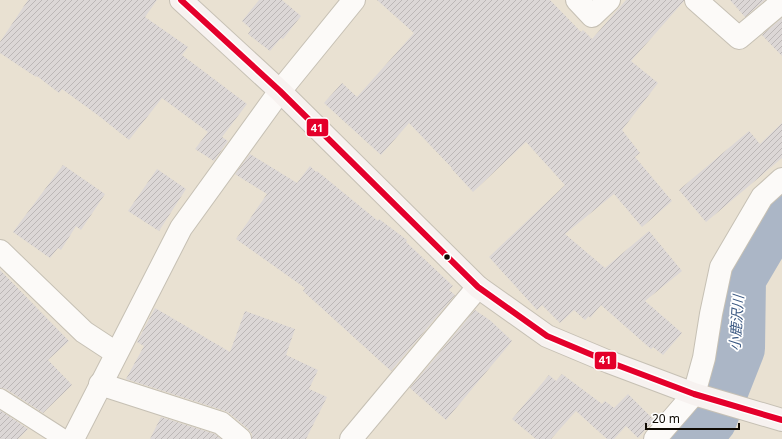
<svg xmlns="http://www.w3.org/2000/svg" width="782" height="439" viewBox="0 0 782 439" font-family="'Noto Sans','Noto Sans JP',sans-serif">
<defs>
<pattern id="building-hatch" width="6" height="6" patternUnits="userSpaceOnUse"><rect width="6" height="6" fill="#dcd7d6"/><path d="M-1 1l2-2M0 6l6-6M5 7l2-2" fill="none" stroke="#bcb7b6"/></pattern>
</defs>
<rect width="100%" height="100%" fill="#e9e1d2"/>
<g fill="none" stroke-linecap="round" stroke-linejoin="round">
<polyline stroke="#abb6c6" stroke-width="56" points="689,439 709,419 737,348 738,278 777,212 782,207"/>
</g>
<g fill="url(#building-hatch)">
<polygon points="28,0 157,0 145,17 188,47 182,55 247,104 222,137 228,141 214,161 195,149 208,132 162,98 129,140 99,116 62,89 59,93 37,76 36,77 0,53 0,42"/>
<polygon points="259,0 282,0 301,16 283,39 281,38 270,51 248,34 251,29 242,21"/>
<polygon points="377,0 550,0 581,32 583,30 592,39 626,0 684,0 684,1 631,61 658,83 622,130 640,153 635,157 672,201 642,227 614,194 565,234 605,268 649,231 682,271 645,301 682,333 663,355 653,347 651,349 601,305 590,318 589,316 585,320 574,310 560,323 542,305 537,310 489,257 565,185 526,142 473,192 451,168 452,168 409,123 381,155 324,103 342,83 357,97 414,33"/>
<polygon points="730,0 765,0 745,17"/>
<polygon points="782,18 782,56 762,35"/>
<polygon points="782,123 782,158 706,222 679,190 749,131 760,144"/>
<polygon points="250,154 297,183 310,166 316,172 317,171 378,221 379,219 407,240 406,242 453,286 449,290 455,295 391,371 303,291 305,288 236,239 267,194 235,174"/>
<polygon points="63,165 105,194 81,230 76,226 61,250 58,248 50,258 13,232"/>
<polygon points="157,169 186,189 159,231 128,211"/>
<polygon points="0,270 69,341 48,360 72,385 43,413 6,389 0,388"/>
<polygon points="155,308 230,352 245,311 295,329 286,355 318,370 309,389 327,397 306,439 252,439 252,434 248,429 229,413 225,411 126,379 144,346 137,342"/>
<polygon points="475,310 491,321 512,341 446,420 410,388"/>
<polygon points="562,374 602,404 605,401 614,408 628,394 654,420 638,438 626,426 614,439 607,439 576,411 551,439 536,439 512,419 549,375 556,381"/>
<polygon points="0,410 28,429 18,439 0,439"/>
<polygon points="161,417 215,434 221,439 150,439"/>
</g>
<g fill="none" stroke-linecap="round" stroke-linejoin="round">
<defs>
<polyline id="lane" points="0,398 64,439"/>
<g id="street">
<polyline points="577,0 592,16 609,0"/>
<polyline points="696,0 739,38 782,2"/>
<polyline points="0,251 84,332 116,353"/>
<polyline points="100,384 221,423 240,439"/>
<polyline points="73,439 181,228 280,91 354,0"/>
<polyline points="351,439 478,287"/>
<polyline points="655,439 694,394 704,358 711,314 721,267 762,197 782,179"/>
</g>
<polyline id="secondary" points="181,0 280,91 478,287 547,336 609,362 694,394 782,420"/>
</defs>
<use href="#lane" stroke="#c6c0b4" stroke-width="20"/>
<use href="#street" stroke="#c6c0b4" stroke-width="24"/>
<use href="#secondary" stroke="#c6c0b4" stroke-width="24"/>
<use href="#lane" stroke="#fcfaf8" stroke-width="18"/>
<use href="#street" stroke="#fcfaf8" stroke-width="22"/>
<use href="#secondary" stroke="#f7f2f0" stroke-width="22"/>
<defs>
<polyline id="bus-1" points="181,0 280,91 478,287 547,336 609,362 694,394 782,420"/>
</defs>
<use href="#bus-1" stroke="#fff" stroke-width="9"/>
<use href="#bus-1" stroke="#e4002b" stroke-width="6"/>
</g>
<circle fill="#100b03" stroke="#fff" stroke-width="1.5" cx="447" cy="257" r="3.5"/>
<g text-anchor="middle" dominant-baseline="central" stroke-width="3.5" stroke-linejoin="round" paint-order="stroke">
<g font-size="14" font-style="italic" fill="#3a5882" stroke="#fff">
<text transform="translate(736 323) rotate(-86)">小鹿沢川</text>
</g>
</g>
<g stroke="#fff" stroke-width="1.5">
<rect x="306" y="118" width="23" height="19" rx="4" fill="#e4002b"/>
<rect x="594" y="351" width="23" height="19" rx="4" fill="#e4002b"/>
</g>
<g font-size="11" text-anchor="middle" font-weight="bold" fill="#fff">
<text x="317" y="132">41</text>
<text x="605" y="364">41</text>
</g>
<path d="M646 423v6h93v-6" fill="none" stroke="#100b03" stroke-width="2"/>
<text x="652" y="423" font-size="12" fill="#100b03" stroke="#ffffff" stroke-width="3" paint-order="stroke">20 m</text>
</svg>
